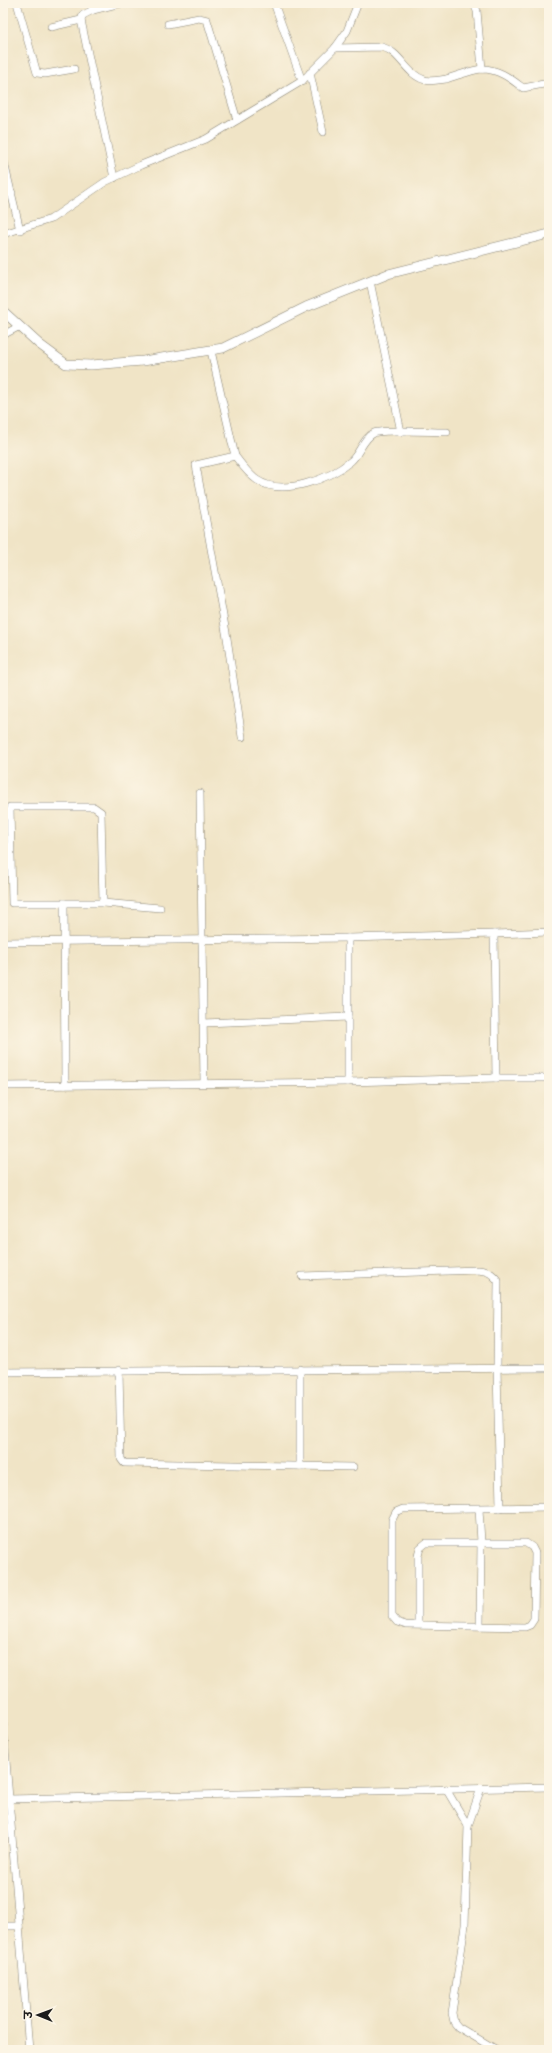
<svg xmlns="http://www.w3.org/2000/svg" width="552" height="2053" viewBox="0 0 552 2053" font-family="'Architects Daughter','Playpen Sans Deva',sans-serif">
<rect width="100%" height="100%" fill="#fcf5e5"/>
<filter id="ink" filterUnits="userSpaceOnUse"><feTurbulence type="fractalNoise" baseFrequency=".025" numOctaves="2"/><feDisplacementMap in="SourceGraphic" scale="8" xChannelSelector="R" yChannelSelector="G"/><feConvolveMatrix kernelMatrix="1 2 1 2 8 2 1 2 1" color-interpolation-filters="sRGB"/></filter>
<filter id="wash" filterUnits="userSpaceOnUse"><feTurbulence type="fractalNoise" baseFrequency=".012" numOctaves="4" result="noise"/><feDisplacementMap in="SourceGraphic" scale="16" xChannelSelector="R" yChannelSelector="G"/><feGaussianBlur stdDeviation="0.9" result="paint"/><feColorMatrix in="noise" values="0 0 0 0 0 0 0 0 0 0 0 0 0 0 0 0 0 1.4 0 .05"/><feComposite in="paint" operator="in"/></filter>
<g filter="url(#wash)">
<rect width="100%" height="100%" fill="#f0e4c6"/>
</g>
<g filter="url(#ink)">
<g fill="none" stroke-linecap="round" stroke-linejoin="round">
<defs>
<g id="minor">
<polyline points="17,3 37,73 45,74 74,69"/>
<polyline points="92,3 93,10 83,15 81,20 114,178"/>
<polyline points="274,3 302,81"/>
<polyline points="471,3 474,4 477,11 482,69"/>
<polyline points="537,3 544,3"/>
<polyline points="93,10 121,3"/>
<polyline points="168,24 199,18 207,20 237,120"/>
<polyline points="51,27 81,20"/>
<path d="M335,48L382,47C401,52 405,74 425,80C431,82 439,80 446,79C457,76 471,70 482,69C499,69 511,79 523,88L549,83"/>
<polyline points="310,73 323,132"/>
<polyline points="3,158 20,230"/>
<polyline points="3,194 12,193"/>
<polyline points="3,234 51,219 105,182 141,165 206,139 302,81 335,48 347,31 358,3"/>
<polyline points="370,281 401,432"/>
<polyline points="3,335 20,326"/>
<polyline points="211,351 235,456 196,465 227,638 242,737"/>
<path d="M235,456C241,464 248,474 257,480C282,497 330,479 351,461C360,453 363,438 374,433C382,429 434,432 447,432"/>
<polyline points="200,793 204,1083"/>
<polyline points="64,903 103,903 160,908"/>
<polyline points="494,934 549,932"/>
<polyline points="348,938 348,1082 496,1078"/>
<polyline points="3,942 348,938 494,934 496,1078 549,1078"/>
<polyline points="204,1023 348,1017"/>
<polyline points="65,1085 64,903 12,903 10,807 94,807 101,812 103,903"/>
<polyline points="3,1086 348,1082"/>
<path d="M302,1276L478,1270C488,1271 492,1273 498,1281L497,1367L500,1508"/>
<polyline points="119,1370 121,1459 124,1463 353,1467"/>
<polyline points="3,1372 549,1368"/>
<polyline points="300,1466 300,1369"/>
<polyline points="479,1509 481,1542 480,1626"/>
<polyline points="418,1625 418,1556 420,1548 426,1543 526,1543 532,1547 535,1553 534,1619 530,1625 525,1627 406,1625 397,1622 392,1616 392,1520 396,1512 403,1509 549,1507"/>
<polyline points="3,1723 29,2050"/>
<polyline points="481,1788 468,1826 465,1925 452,2013 454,2022 458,2027 497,2050"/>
<polyline points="446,1789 468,1826"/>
<polyline points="9,1799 549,1787"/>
<polyline points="3,1926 19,1926"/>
</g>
<polyline id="tertiary" points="3,311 39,344 66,364 91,365 143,361 223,348 306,307 388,274 549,234"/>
</defs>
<use href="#minor" stroke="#868071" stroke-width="8"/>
<use href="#tertiary" stroke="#868071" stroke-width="10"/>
<use href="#minor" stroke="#fff" stroke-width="7"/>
<use href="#tertiary" stroke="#fff" stroke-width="9"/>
</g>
</g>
<rect width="552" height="2053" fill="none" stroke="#fcf5e5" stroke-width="16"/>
<g transform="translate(38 2015) rotate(271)" stroke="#fcf5e5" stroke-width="3" paint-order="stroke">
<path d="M0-3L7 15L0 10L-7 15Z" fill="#1c1c1c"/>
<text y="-6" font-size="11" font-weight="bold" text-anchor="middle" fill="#1c1c1c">उ</text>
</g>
</svg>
